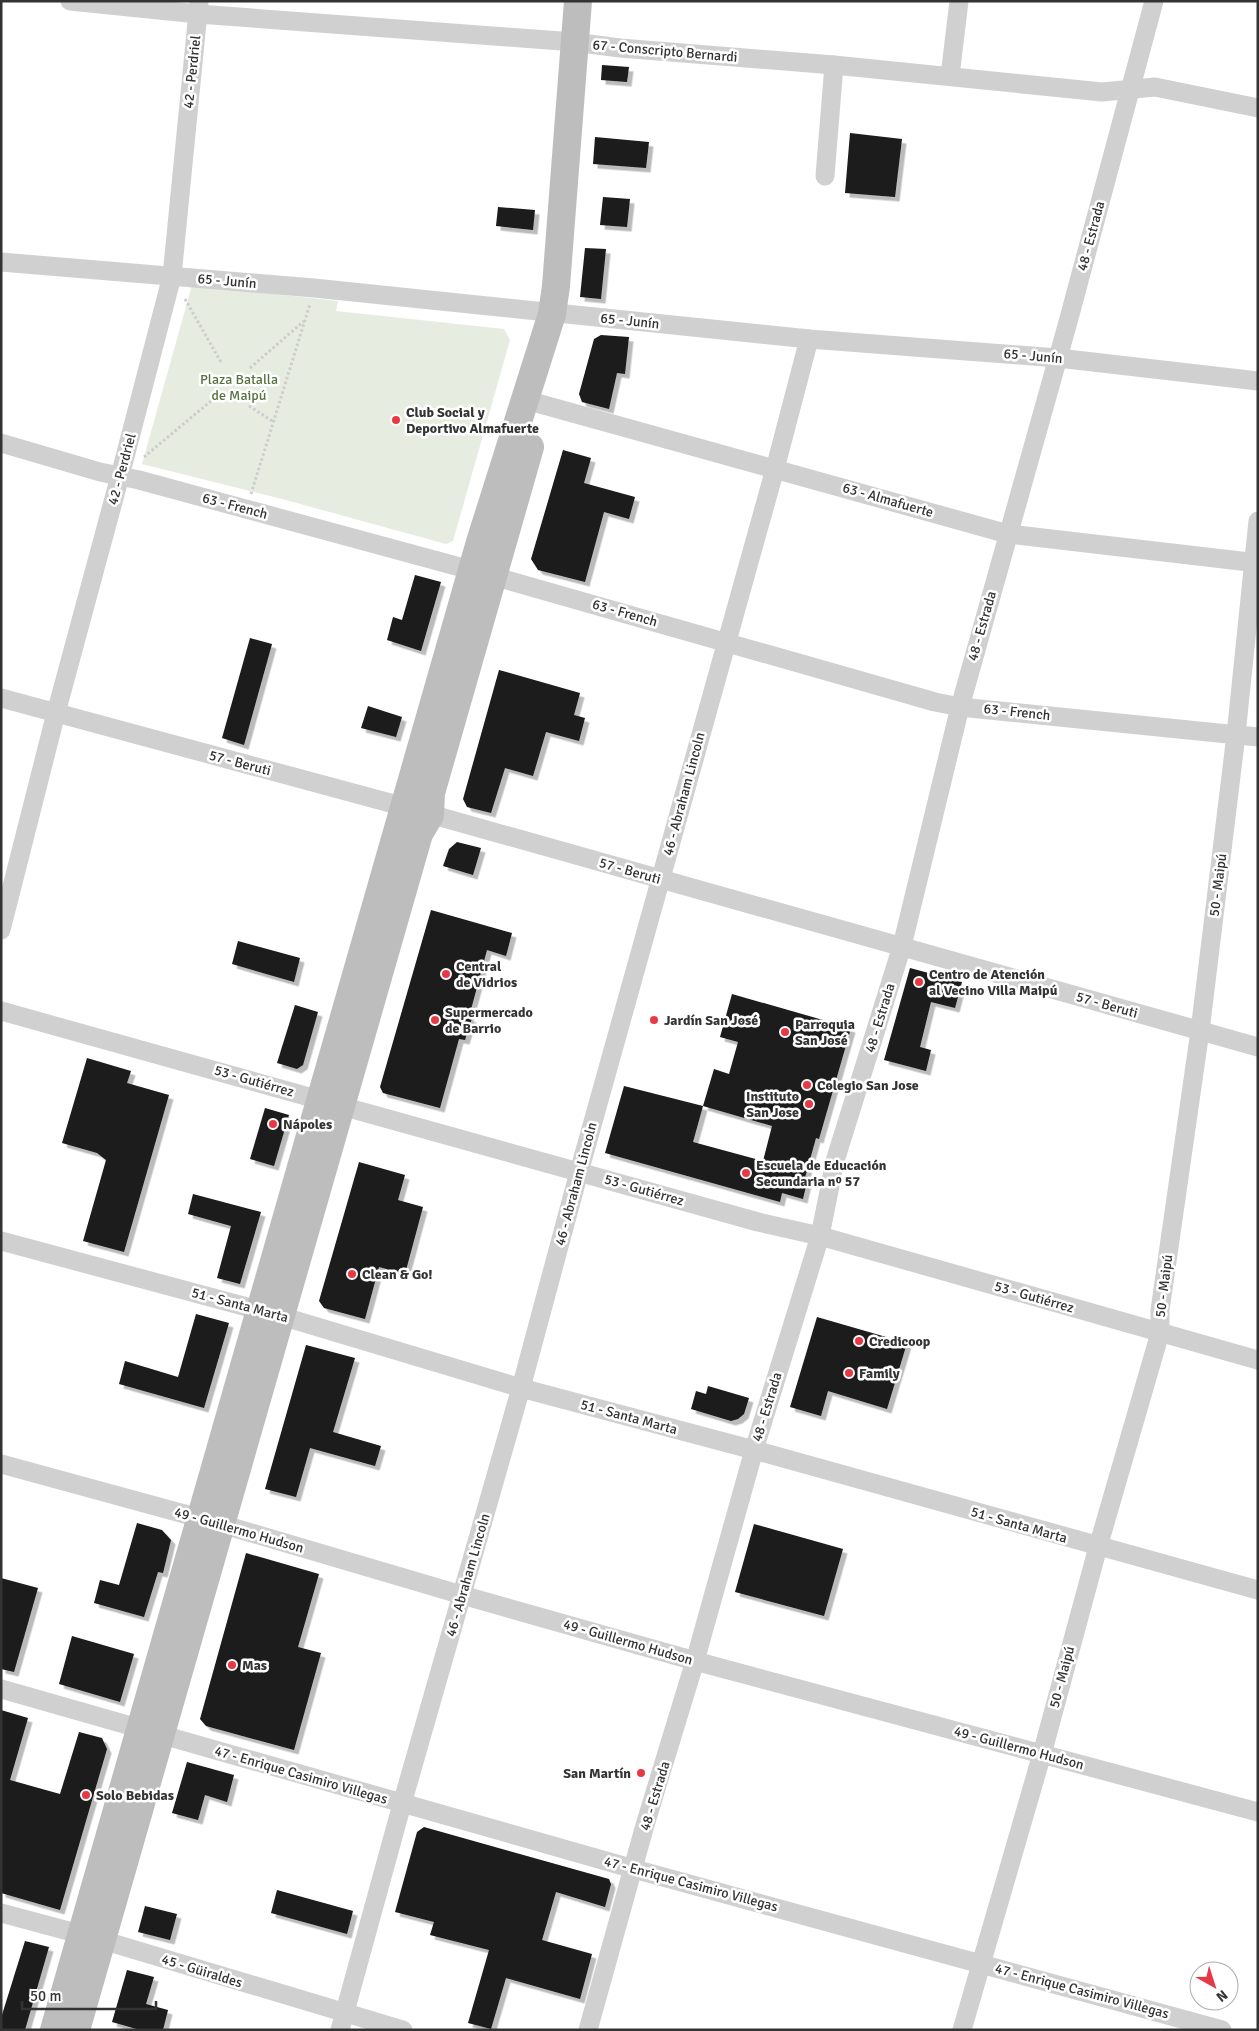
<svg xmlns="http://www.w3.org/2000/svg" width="1259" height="2031" viewBox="0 0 1259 2031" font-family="Signika,sans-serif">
<defs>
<filter id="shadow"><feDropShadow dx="4.5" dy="4.5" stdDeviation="0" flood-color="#0004"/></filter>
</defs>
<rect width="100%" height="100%" fill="#fff"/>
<polygon fill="#e6ecdf" points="192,285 338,301 336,311 504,329 510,340 453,541 446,544 282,499 142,464"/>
<g fill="#1a1a1a" fill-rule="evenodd" filter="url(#shadow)">
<polygon points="602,65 629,67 627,82 601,80"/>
<polygon points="850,133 902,139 895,197 845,193"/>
<polygon points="595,137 649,142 646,168 593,164"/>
<polygon points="603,197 630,199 627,227 600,225"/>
<polygon points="498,207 535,210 533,230 496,226"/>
<polygon points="585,248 606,249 601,299 580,297"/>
<polygon points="601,335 629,337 625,374 617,373 609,409 582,402 579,394 594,339"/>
<polygon points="563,450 591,458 584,483 635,497 629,519 604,512 585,582 538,570 531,559"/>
<polygon points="415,575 441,582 421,651 387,640 393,617 402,620"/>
<polygon points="250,638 272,644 244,745 222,738"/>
<polygon points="499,670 580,693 574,715 585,718 579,741 546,732 533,776 505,768 491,813 467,807 463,799"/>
<polygon points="368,706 402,717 396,737 361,728"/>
<polygon points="457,842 481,848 473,875 443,866 449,849"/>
<polygon points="431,910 512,933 506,956 487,950 469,1017 472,1018 465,1040 459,1039 440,1108 383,1093 380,1087"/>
<polygon points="238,941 300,958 294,982 232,964"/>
<polygon points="910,968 962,982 955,1008 931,1002 920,1047 931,1050 926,1071 884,1060"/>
<path d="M732,994L851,1028L819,1139L816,1138L804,1181L807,1182L803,1199L782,1193L780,1202L605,1153L624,1086L703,1106L714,1069L729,1074L738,1042L720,1037ZM703,1106L772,1126L763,1161L693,1142Z"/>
<polygon points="295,1005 318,1012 303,1065 297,1069 277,1063"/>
<polygon points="87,1058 131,1071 127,1083 169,1095 124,1252 83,1241 106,1160 97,1153 62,1143"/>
<polygon points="265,1108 289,1115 274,1166 250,1159"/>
<polygon points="359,1162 405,1175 398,1200 423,1207 405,1274 379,1267 365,1319 324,1308 319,1301"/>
<polygon points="193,1194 261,1212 240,1284 217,1278 231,1226 188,1214"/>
<polygon points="196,1314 229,1323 204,1408 119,1384 125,1361 178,1377"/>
<polygon points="817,1317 907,1343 887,1409 828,1391 821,1416 790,1407"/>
<polygon points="306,1345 355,1358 333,1432 381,1446 375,1466 310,1448 296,1497 265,1489"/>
<polygon points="708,1386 749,1398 744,1414 738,1419 731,1421 691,1409 696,1391 706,1394"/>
<polygon points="137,1523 162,1530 171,1540 163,1573 158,1572 144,1617 94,1603 100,1580 119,1585"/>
<polygon points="754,1524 843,1549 824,1616 735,1592"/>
<polygon points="246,1553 319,1574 298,1647 321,1653 294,1750 206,1726 200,1719"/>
<polygon points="1,1578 38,1588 14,1672 1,1669"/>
<polygon points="72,1636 134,1654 120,1702 59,1684"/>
<polygon points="1,1710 28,1718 10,1780 60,1794 79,1732 102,1738 107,1749 60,1910 1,1893"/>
<polygon points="187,1762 234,1775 227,1802 205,1795 198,1820 172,1813"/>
<polygon points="424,1827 609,1879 611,1884 605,1907 556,1892 542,1940 592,1954 580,1999 506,1978 491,2029 468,2023 489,1950 430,1935 434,1922 395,1912 417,1832"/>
<polygon points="277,1890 353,1911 347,1934 271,1913"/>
<polygon points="145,1906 177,1914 170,1940 138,1932"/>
<polygon points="25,1941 49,1947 25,2030 1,2030 1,2018"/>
<polygon points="127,1970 154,1977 146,2004 168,2010 163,2030 140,2030 112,2022"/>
</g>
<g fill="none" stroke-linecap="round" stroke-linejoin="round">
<g stroke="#cdcdcd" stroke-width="3" stroke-dasharray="2.5 2.5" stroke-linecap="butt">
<polyline points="185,299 222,364"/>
<polyline points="250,368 304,321"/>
<polyline points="249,406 274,422"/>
<polyline points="144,457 211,401"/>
<polyline points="251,494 310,304"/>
</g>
<g stroke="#d0d0d0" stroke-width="19">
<polyline points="70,1 198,14 574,42 620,48 834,65 1102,92 1155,87 1258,108"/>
<polyline points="950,76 959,1"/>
<polyline points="825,176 834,65"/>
<polyline points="1,262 314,288 809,339 1058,358 1258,381"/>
<polyline points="526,400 1008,534 1258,563"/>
<polyline points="1,443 100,472 139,480 493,576 935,702 960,707 1258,737"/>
<polyline points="1,698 405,807 1258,1047"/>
<polyline points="1,930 56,713 120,476 172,276 199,2"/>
<polyline points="1,1011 758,1222 820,1236 1258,1360"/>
<polyline points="1,1241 281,1316 521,1388 754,1450 1258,1590"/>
<polyline points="1,1464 221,1524 462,1595 695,1661 1258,1812"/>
<polyline points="1,1689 634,1869 1222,2030"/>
<polyline points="1,1913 102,1940 403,2030"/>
<polyline points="340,2030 402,1804 521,1388 579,1172 775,469 809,339"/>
<polyline points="588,2030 645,1825 695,1661 754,1450 820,1236 835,1161 902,946 960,707 1068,322 1154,1"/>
<polyline points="962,2030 1042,1754 1098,1547 1160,1333 1160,1310 1200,1031 1236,735 1258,521"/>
</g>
<g stroke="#bdbdbd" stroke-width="28">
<polyline points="54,2030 480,542 552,314 556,286 578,1"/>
<polyline points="76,2030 419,834 430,815 431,793 530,447"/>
</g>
</g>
<g fill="#e63946" stroke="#fff" stroke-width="2">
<circle cx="396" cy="420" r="5"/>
<circle cx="446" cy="974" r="5"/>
<circle cx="919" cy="982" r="5"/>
<circle cx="435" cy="1020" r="5"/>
<circle cx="654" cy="1020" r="5"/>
<circle cx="785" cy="1032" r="5"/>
<circle cx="807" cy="1085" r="5"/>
<circle cx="809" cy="1104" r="5"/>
<circle cx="273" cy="1124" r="5"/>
<circle cx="746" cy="1173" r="5"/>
<circle cx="352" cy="1274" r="5"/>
<circle cx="859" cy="1341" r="5"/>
<circle cx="849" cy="1373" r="5"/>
<circle cx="232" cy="1665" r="5"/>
<circle cx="641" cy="1773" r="5"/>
<circle cx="86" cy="1795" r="5"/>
</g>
<g text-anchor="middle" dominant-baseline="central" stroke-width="5" stroke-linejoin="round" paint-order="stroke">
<g font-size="14" fill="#333" stroke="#fff">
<text transform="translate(665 51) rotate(5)">67 - Conscripto Bernardi</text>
<text transform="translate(192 72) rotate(-84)">42 - Perdriel</text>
<text transform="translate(1091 236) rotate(-75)">48 - Estrada</text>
<text transform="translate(227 281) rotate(5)">65 - Junín</text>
<text transform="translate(630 321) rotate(6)">65 - Junín</text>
<text transform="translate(1033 356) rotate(5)">65 - Junín</text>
<text transform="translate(122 469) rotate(-75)">42 - Perdriel</text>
<text transform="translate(888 500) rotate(16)">63 - Almafuerte</text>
<text transform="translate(235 506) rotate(15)">63 - French</text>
<text transform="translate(625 613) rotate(16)">63 - French</text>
<text transform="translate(982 626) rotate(-74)">48 - Estrada</text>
<text transform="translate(1017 712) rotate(6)">63 - French</text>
<text transform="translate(240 763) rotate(15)">57 - Beruti</text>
<text transform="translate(684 794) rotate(-75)">46 - Abraham Lincoln</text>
<text transform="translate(630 871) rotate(16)">57 - Beruti</text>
<text transform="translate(1218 885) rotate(-83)">50 - Maipú</text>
<text transform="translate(1107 1005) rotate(16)">57 - Beruti</text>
<text transform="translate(880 1018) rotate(-73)">48 - Estrada</text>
<text transform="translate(254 1081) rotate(16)">53 - Gutiérrez</text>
<text transform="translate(576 1184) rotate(-75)">46 - Abraham Lincoln</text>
<text transform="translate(644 1190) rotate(16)">53 - Gutiérrez</text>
<text transform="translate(1164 1286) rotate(-83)">50 - Maipú</text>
<text transform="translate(1034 1297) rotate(16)">53 - Gutiérrez</text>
<text transform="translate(240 1305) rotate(15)">51 - Santa Marta</text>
<text transform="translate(767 1407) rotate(-73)">48 - Estrada</text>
<text transform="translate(629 1417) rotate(15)">51 - Santa Marta</text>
<text transform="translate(1019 1525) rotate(16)">51 - Santa Marta</text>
<text transform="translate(239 1530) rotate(16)">49 - Guillermo Hudson</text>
<text transform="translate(468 1575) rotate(-74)">46 - Abraham Lincoln</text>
<text transform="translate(628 1642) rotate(16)">49 - Guillermo Hudson</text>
<text transform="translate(1062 1677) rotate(-75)">50 - Maipú</text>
<text transform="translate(1019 1748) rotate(15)">49 - Guillermo Hudson</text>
<text transform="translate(301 1775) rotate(16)">47 - Enrique Casimiro Villegas</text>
<text transform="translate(655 1796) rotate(-73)">48 - Estrada</text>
<text transform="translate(691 1884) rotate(15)">47 - Enrique Casimiro Villegas</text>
<text transform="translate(202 1971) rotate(17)">45 - Güiraldes</text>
<text transform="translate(1082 1991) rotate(15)">47 - Enrique Casimiro Villegas</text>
</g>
<g font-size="14" fill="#56703f" stroke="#fff">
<text x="239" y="379">Plaza Batalla<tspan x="239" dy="16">de Maipú</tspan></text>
</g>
<g font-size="14" font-weight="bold" fill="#333" stroke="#fff" text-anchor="start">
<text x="406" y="412">Club Social y<tspan x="406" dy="16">Deportivo Almafuerte</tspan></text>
<text x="456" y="966">Central<tspan x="456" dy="16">de Vidrios</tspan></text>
<text x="929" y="974">Centro de Atención<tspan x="929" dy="16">al Vecino Villa Maipú</tspan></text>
<text x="445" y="1012">Supermercado<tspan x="445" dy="16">de Barrio</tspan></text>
<text x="664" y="1020">Jardín San José</text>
<text x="795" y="1024">Parroquia<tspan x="795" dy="16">San José</tspan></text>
<text x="817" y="1085">Colegio San Jose</text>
<text x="799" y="1096" text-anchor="end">Instituto<tspan x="799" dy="16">San Jose</tspan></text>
<text x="283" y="1124">Nápoles</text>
<text x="756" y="1165">Escuela de Educación<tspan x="756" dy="16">Secundaria nº 57</tspan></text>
<text x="362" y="1274">Clean &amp; Go!</text>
<text x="869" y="1341">Credicoop</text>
<text x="859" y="1373">Family</text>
<text x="242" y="1665">Mas</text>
<text x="631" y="1773" text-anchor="end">San Martín</text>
<text x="96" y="1795">Solo Bebidas</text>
</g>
</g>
<rect width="1259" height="2031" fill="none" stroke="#333333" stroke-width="5"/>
<g transform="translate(1214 1986) rotate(141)"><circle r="24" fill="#ffffff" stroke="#adadad"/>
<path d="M0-4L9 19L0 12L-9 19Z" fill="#e63946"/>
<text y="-8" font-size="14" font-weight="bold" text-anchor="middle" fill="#333333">N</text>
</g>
<path d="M22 2001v8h134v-8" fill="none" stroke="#333333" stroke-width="2.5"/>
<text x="30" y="2001" font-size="15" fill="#333333" stroke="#ffffff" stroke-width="4" paint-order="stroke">50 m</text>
</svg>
